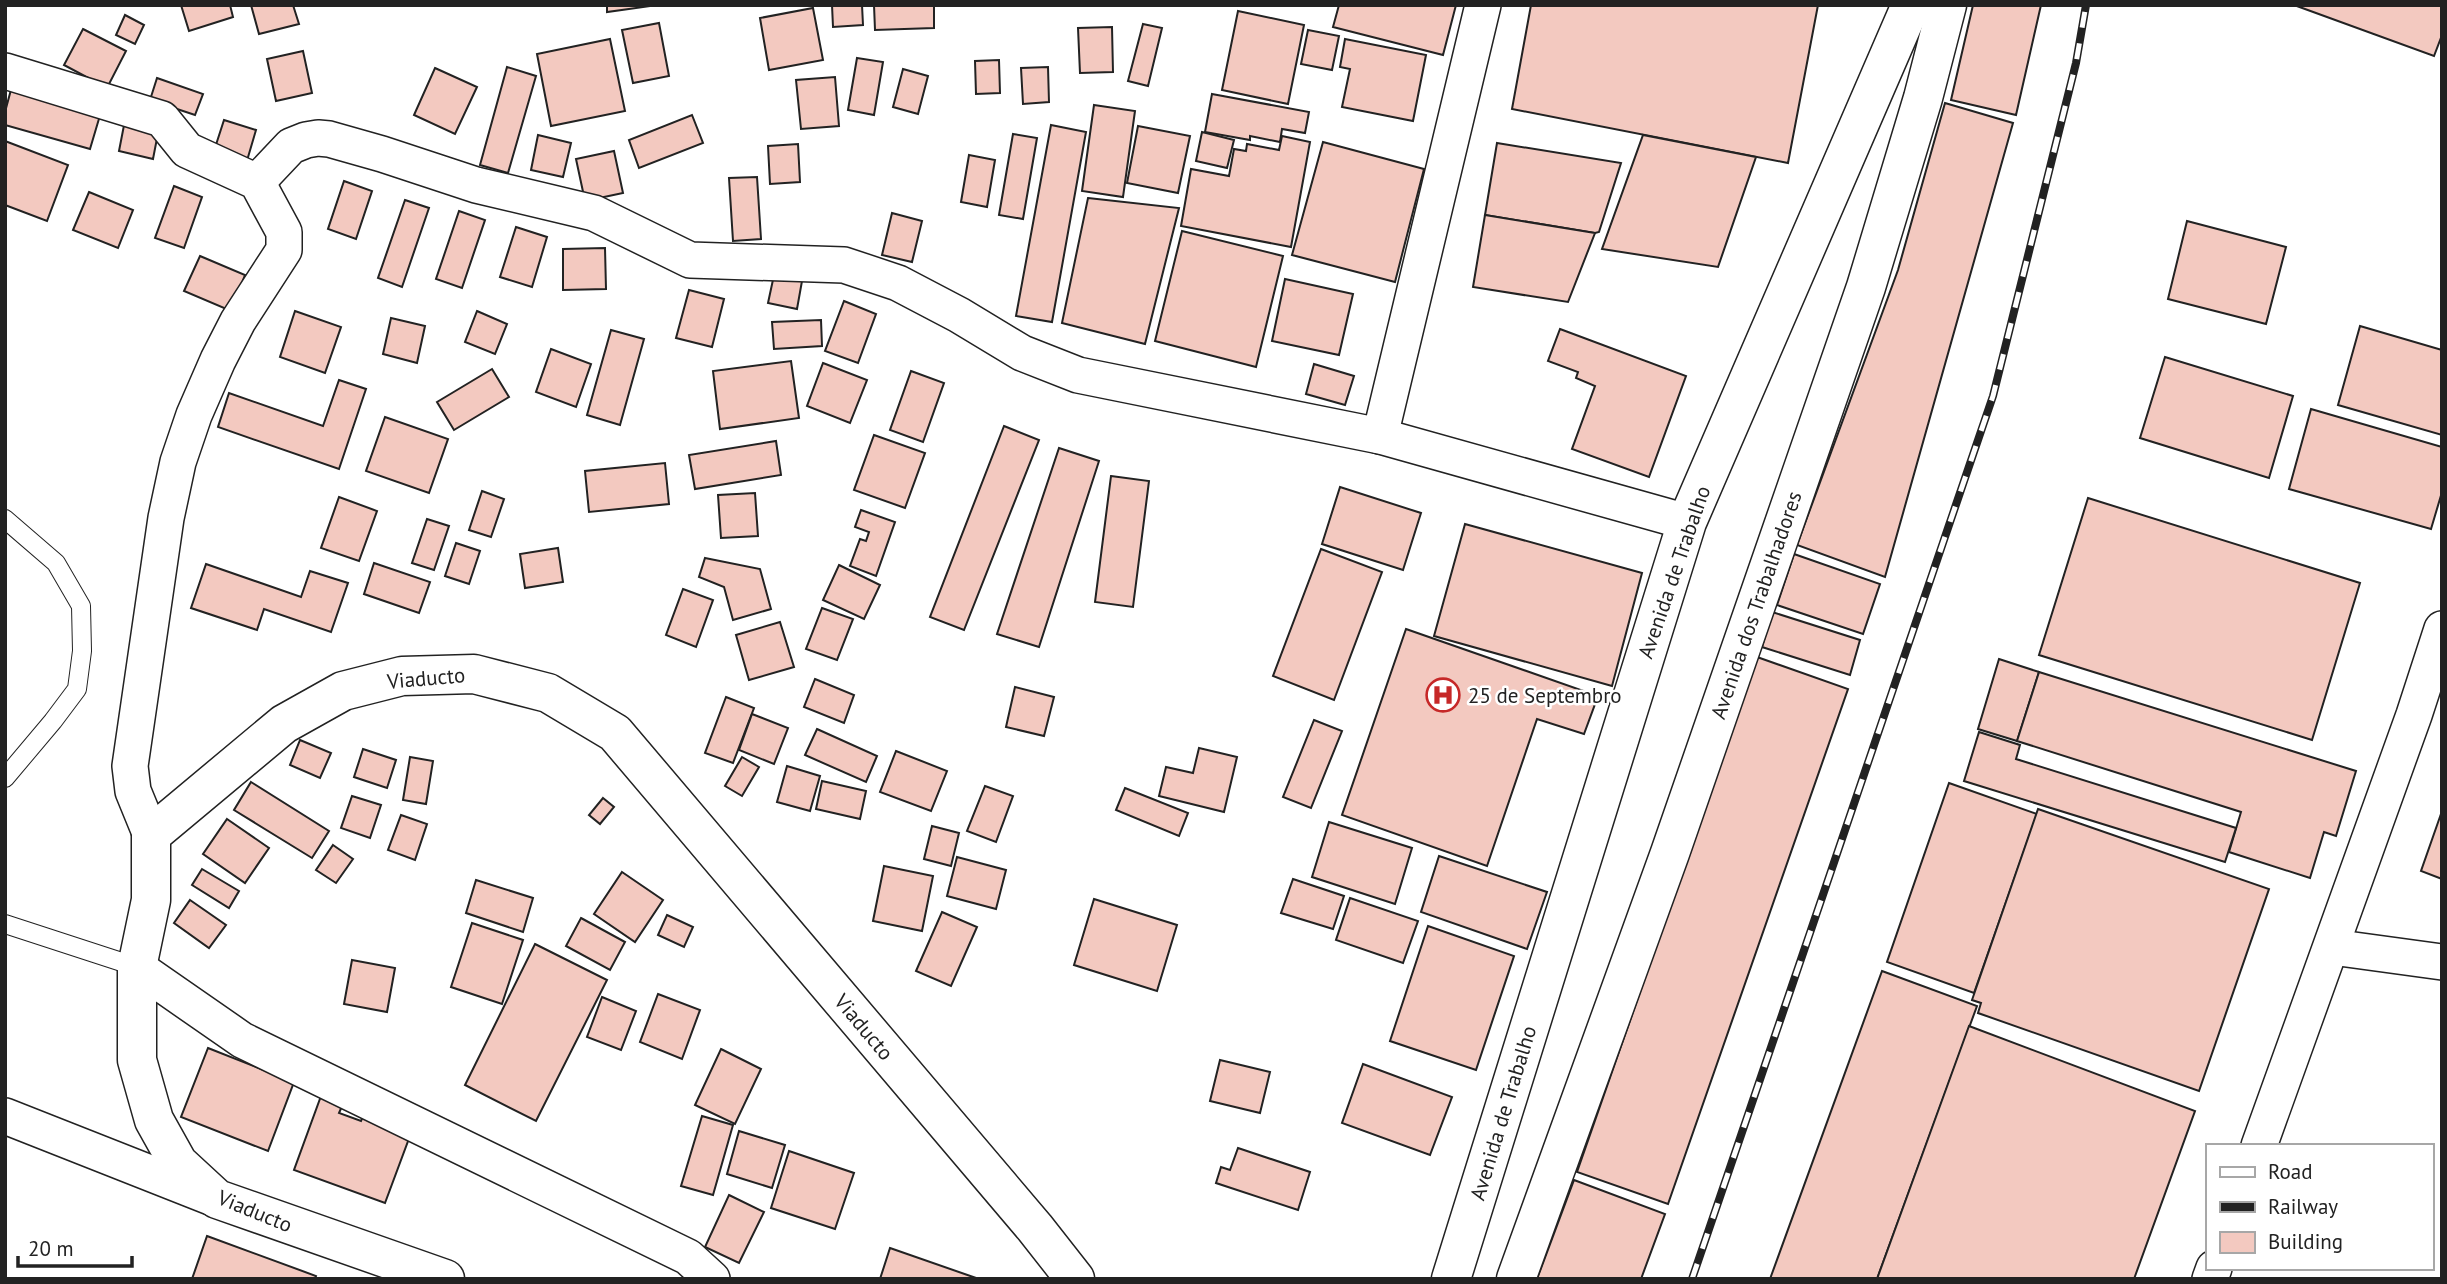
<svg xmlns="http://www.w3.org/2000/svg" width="2447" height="1284" viewBox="0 0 2447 1284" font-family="'PT Sans',sans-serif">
<rect width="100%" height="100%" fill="#fff"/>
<g fill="#f3c9c0" stroke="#222" stroke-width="2">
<polygon points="181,5 230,5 233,17 189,31"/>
<polygon points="251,5 293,5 299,24 259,34"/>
<polygon points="607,5 651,5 651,6 607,12"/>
<polygon points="832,5 862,5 863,25 833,27"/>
<polygon points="874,5 934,5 934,28 875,30"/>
<polygon points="1339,5 1456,5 1443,55 1333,27"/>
<polygon points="1531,5 1818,5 1788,163 1512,109"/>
<polygon points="1973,5 2041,5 2016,115 1951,100"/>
<polygon points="2294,5 2442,5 2442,35 2434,56"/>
<polygon points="813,8 823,60 769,70 760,18"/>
<polygon points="1238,11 1304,25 1288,104 1222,90"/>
<polygon points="125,15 144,25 135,44 116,35"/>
<polygon points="659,23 669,76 633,83 622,30"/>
<polygon points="1143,24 1162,28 1148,86 1128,81"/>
<polygon points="1112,27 1113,72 1080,73 1078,28"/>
<polygon points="83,29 126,51 107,88 64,65"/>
<polygon points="1308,30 1339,36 1332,70 1301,64"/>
<polygon points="610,39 625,111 551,126 537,54"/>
<polygon points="1345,39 1426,55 1413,121 1342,107 1350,69 1340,67"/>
<polygon points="303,51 312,93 276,101 267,59"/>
<polygon points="857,58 883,62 874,115 848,110"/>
<polygon points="999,60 1000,93 976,94 975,61"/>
<polygon points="507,67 536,76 508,173 480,165"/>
<polygon points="1048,67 1049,102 1023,104 1021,68"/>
<polygon points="435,68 477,87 455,134 414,115"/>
<polygon points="903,69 928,76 918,114 893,107"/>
<polygon points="835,77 839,126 801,129 796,80"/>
<polygon points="157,78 203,94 195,115 150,100"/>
<polygon points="12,86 101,112 90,149 5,125 5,112"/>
<polygon points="1212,94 1309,112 1305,133 1282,129 1280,142 1250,136 1250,140 1205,132"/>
<polygon points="1945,103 2013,123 1885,577 1797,545 1898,270"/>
<polygon points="1094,105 1135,111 1123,197 1082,191"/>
<polygon points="692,115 703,143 639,168 629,140"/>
<polygon points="125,120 159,128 153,159 119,151"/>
<polygon points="224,120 256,130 246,164 213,154"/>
<polygon points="1051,125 1086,132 1052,322 1016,316"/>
<polygon points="1138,126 1190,136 1178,193 1127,183"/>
<polygon points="1202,132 1234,140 1227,168 1196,161"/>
<polygon points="1013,134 1037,138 1023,219 999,215"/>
<polygon points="538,135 571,143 563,177 531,170"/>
<polygon points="1643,135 1756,157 1718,267 1602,249"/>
<polygon points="1282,136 1310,142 1291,247 1181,226 1191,169 1229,176 1234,149 1246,151 1247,144 1279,150"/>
<polygon points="5,141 68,165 47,221 5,205"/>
<polygon points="1323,142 1424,169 1395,282 1292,255"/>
<polygon points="1497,143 1621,163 1599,232 1595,233 1485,215"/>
<polygon points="798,144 800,182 770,184 768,146"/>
<polygon points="614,151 623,193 585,201 576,159"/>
<polygon points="969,155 995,160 987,207 961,202"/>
<polygon points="757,177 761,239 733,241 729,178"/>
<polygon points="344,181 372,191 356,239 328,229"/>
<polygon points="174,186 202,197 184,248 155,238"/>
<polygon points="89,192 133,210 118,248 73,230"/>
<polygon points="1088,198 1179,208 1145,344 1062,323"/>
<polygon points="405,200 429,208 402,287 378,278"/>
<polygon points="459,211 485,220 462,288 436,279"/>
<polygon points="892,213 922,221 912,262 882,255"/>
<polygon points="1485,215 1595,233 1568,302 1473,287"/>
<polygon points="2187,221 2286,247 2266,324 2168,299"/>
<polygon points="516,227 547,237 532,287 500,277"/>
<polygon points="1182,231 1283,256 1256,367 1155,341"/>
<polygon points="605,248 606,289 563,290 563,249"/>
<polygon points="200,256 245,275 231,311 184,291"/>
<polygon points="774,275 802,281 797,309 768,303"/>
<polygon points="1285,279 1353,294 1339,355 1272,341"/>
<polygon points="689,290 724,299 712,347 676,338"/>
<polygon points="844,301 876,314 858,363 825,351"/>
<polygon points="295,311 341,327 325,373 280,357"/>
<polygon points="477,311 507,324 495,354 465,342"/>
<polygon points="391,318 425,326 417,363 383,354"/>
<polygon points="821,320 822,346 774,349 772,322"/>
<polygon points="2360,326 2442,350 2442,435 2338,405"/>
<polygon points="1560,329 1686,376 1649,477 1572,449 1595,386 1576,378 1578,372 1548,361"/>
<polygon points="611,330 644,339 620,425 587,415"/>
<polygon points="551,349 591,364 576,407 536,392"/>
<polygon points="2165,357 2293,396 2269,478 2140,438"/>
<polygon points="791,361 799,418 720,429 713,371"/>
<polygon points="823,363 867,380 850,423 807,406"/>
<polygon points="1314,364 1354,376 1345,405 1306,394"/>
<polygon points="492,369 509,397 454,430 437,402"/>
<polygon points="911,371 944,383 923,442 890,430"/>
<polygon points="339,380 366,389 339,469 218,427 229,393 323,426"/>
<polygon points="2311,409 2442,447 2442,492 2431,529 2289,489"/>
<polygon points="385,417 448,439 429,493 366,471"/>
<polygon points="1004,426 1039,440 964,630 930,617"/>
<polygon points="874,435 925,453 905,508 854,490"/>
<polygon points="776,441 781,475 695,489 689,455"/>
<polygon points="1059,448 1099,461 1039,647 997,634"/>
<polygon points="665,463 669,504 589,512 585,471"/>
<polygon points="1111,476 1149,481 1133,607 1095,602"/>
<polygon points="1340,487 1421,513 1403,570 1322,544"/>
<polygon points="482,491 504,499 491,537 469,530"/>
<polygon points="755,493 758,536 721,538 718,495"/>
<polygon points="339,497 377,511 359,561 321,548"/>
<polygon points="2088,498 2360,583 2312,740 2039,655"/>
<polygon points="861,510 895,522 876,576 850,566 860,539 866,541 869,532 855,527"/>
<polygon points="427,519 449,526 434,570 412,563"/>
<polygon points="1465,524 1642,573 1612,686 1434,636"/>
<polygon points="456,543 480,551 469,584 445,576"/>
<polygon points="558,548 563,582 525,588 520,554"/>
<polygon points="1321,549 1382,572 1334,700 1273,676"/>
<polygon points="1794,554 1880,584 1863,634 1777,605"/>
<polygon points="705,558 760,569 771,609 733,620 724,587 699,577"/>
<polygon points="374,563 430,582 419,613 364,594"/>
<polygon points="206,564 301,597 310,571 348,583 331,632 264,609 257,630 191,608"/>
<polygon points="839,565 880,585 864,619 823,600"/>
<polygon points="683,589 713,600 696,647 666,635"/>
<polygon points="822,608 853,619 837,660 806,649"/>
<polygon points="1772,612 1860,640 1850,675 1762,647"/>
<polygon points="780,622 794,667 749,680 736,635"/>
<polygon points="1406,629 1598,696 1584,734 1537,719 1487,866 1342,815"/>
<polygon points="1757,657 1848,689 1668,1204 1577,1172"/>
<polygon points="1999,659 2039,672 2017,741 1978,729"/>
<polygon points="2039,672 2356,771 2336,836 2324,832 2310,878 2229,852 2241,812 2017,741"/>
<polygon points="815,679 854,695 844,723 804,707"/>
<polygon points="1015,687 1054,697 1044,736 1006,727"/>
<polygon points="726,697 754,708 733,763 705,753"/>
<polygon points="752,714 788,728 774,764 739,750"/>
<polygon points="1314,720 1342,731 1311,808 1283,797"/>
<polygon points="817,729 877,756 866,782 805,755"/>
<polygon points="1979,732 2020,745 2016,759 2236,828 2225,862 1964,781"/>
<polygon points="300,740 331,753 320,778 290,765"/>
<polygon points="1199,748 1237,757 1224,812 1159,796 1166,767 1193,773"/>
<polygon points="363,749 396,760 387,788 354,777"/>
<polygon points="896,751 947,771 931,811 880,792"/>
<polygon points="410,757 433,761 426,804 403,800"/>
<polygon points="742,757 759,767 742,796 725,786"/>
<polygon points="787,766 820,776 810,811 777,802"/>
<polygon points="822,781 866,791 860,819 816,809"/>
<polygon points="251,782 329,831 312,858 234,810"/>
<polygon points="1949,783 2037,814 1974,993 1887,962"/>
<polygon points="985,786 1013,796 996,842 967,831"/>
<polygon points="1125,788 1188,813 1179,836 1116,810"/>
<polygon points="352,796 381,805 370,838 341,828"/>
<polygon points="603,798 614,807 600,824 589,815"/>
<polygon points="2038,809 2269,889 2199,1091 1978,1013 1981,1003 1972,1000"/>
<polygon points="2442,811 2442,879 2421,871"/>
<polygon points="401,815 427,824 415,860 388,850"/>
<polygon points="227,819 269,848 245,883 203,854"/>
<polygon points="1329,822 1412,848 1395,904 1312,877"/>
<polygon points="932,826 959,833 951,866 924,859"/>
<polygon points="333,845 353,859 336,883 316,870"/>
<polygon points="1439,856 1547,892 1527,949 1421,912"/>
<polygon points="957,857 1006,870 996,909 947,896"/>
<polygon points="884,866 933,876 922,931 873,921"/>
<polygon points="202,869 239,891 229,908 192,885"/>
<polygon points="622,872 663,900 635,942 594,914"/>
<polygon points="1293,879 1344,896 1333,929 1281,913"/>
<polygon points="476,880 533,898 523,932 466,913"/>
<polygon points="1350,898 1418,921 1403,963 1336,940"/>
<polygon points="1094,899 1177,925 1157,991 1074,965"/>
<polygon points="190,900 226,925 209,948 174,923"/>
<polygon points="942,912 977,927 951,986 916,971"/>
<polygon points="667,915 693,927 684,947 658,935"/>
<polygon points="581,918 625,942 610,970 566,946"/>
<polygon points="472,923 523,940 502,1004 451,987"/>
<polygon points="1428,926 1514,956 1476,1070 1390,1041"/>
<polygon points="535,944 607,980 536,1121 465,1085"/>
<polygon points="352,960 395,968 387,1012 344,1004"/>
<polygon points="1882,971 1977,1006 1877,1279 1770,1279"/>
<polygon points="658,994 700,1010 682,1059 640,1042"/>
<polygon points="602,997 636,1011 621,1050 587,1037"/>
<polygon points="1969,1026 2195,1111 2134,1279 1877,1279"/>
<polygon points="208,1048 294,1082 268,1151 181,1117"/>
<polygon points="721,1049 761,1069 735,1124 695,1105"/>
<polygon points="1220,1060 1270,1072 1260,1113 1210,1101"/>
<polygon points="1363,1064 1452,1097 1430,1155 1342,1123"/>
<polygon points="321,1096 343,1104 339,1113 361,1121 367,1107 414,1125 385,1203 294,1170"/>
<polygon points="702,1116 733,1125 713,1195 681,1186"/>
<polygon points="739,1131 785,1145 772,1188 727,1174"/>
<polygon points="1238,1148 1310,1172 1298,1210 1216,1183 1221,1167 1230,1170"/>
<polygon points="789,1151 854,1173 835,1229 771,1208"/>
<polygon points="1574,1180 1665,1214 1641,1279 1537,1279"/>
<polygon points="729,1195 764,1212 739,1263 705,1247"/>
<polygon points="207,1236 316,1276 315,1279 192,1279"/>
<polygon points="890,1248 979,1279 880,1279"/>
</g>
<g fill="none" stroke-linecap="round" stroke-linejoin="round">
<defs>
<g id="service">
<polyline points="5,519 56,563 81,606 82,651 77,689 53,721 5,778"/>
<polyline points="5,924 137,967"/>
</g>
<g id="minor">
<polyline points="5,71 162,119 187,150 257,182 284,232 284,250 238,321 218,360 194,415 178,462 166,518 130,766 133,791 151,835"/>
<polyline points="257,182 291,146 306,140 318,138 329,139 382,154 476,185 594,213 690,260 844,265 898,283 959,315 1022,353 1078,375 1380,436 1687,522"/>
<polyline points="1380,436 1483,5"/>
<polyline points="2332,947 2442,962"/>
<polyline points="137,967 242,1040 688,1257 712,1279"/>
<polyline points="5,1116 213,1198"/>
<polyline points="2259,1146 2414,715 2442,629"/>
<polyline points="2210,1279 2214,1268"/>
</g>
<polyline id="tertiary" points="445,1279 217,1199 178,1163 154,1120 137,1060 137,967 151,900 151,835 284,724 343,691 402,676 474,674 548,693 615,733 1035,1228 1075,1279"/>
<g id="trunk">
<polyline points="1451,1279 1687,522 1911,5"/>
<polyline points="1516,1279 1670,853 1866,287 1923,98 1947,5"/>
</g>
</defs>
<use href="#service" stroke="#222" stroke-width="20"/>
<use href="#minor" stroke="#222" stroke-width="38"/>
<use href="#tertiary" stroke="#222" stroke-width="41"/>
<use href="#trunk" stroke="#222" stroke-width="41"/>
<use href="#service" stroke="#fff" stroke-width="18"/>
<use href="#minor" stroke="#fff" stroke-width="35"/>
<use href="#tertiary" stroke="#fff" stroke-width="38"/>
<use href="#trunk" stroke="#fff" stroke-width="38"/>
<defs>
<polyline id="rail" points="1692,1279 1993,396 2076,63 2086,5"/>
</defs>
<use href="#rail" stroke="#222" stroke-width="8"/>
<use href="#rail" stroke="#fff" stroke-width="5" stroke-dasharray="16" stroke-linecap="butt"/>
</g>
<defs>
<symbol id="hospital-ring" viewBox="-11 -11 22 22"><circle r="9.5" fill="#fff" stroke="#c62828" stroke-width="1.5"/><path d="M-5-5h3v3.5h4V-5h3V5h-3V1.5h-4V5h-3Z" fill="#c62828"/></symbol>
</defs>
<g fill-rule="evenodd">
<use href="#hospital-ring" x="1424" y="676" width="38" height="38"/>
</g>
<g text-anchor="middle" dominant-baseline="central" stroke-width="5" stroke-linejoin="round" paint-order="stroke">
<g font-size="21" fill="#222" stroke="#fff">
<text transform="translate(1674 572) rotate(-71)">Avenida de Trabalho</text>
<text transform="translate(1756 605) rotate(-71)">Avenida dos Trabalhadores</text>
<text transform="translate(426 678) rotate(-5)">Viaducto</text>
<text transform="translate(864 1027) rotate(50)">Viaducto</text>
<text transform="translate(1503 1113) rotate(-73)">Avenida de Trabalho</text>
<text transform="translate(255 1211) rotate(22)">Viaducto</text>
</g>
<g font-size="21" fill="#222" stroke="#fff" text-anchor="start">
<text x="1468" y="695">25 de Septembro</text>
</g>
</g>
<rect width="2447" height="1284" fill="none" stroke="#222222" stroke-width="14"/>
<rect x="2206" y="1144" width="228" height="126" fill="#ffffff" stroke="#a7a7a7" stroke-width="2"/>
<rect x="2220" y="1167" width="35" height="10" fill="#ffffff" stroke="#a7a7a7" stroke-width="2"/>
<text x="2268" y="1179" font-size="21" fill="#222222">Road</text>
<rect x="2220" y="1202" width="35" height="10" fill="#222222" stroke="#a7a7a7" stroke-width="2"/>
<text x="2268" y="1214" font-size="21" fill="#222222">Railway</text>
<rect x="2220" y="1232" width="35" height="21" fill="#f3c9c0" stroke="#a7a7a7" stroke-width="2"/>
<text x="2268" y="1249" font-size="21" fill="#222222">Building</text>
<path d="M18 1256v10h114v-10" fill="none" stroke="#222222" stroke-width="3.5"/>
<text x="28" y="1256" font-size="21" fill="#222222" stroke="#ffffff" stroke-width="5" paint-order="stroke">20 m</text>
</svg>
